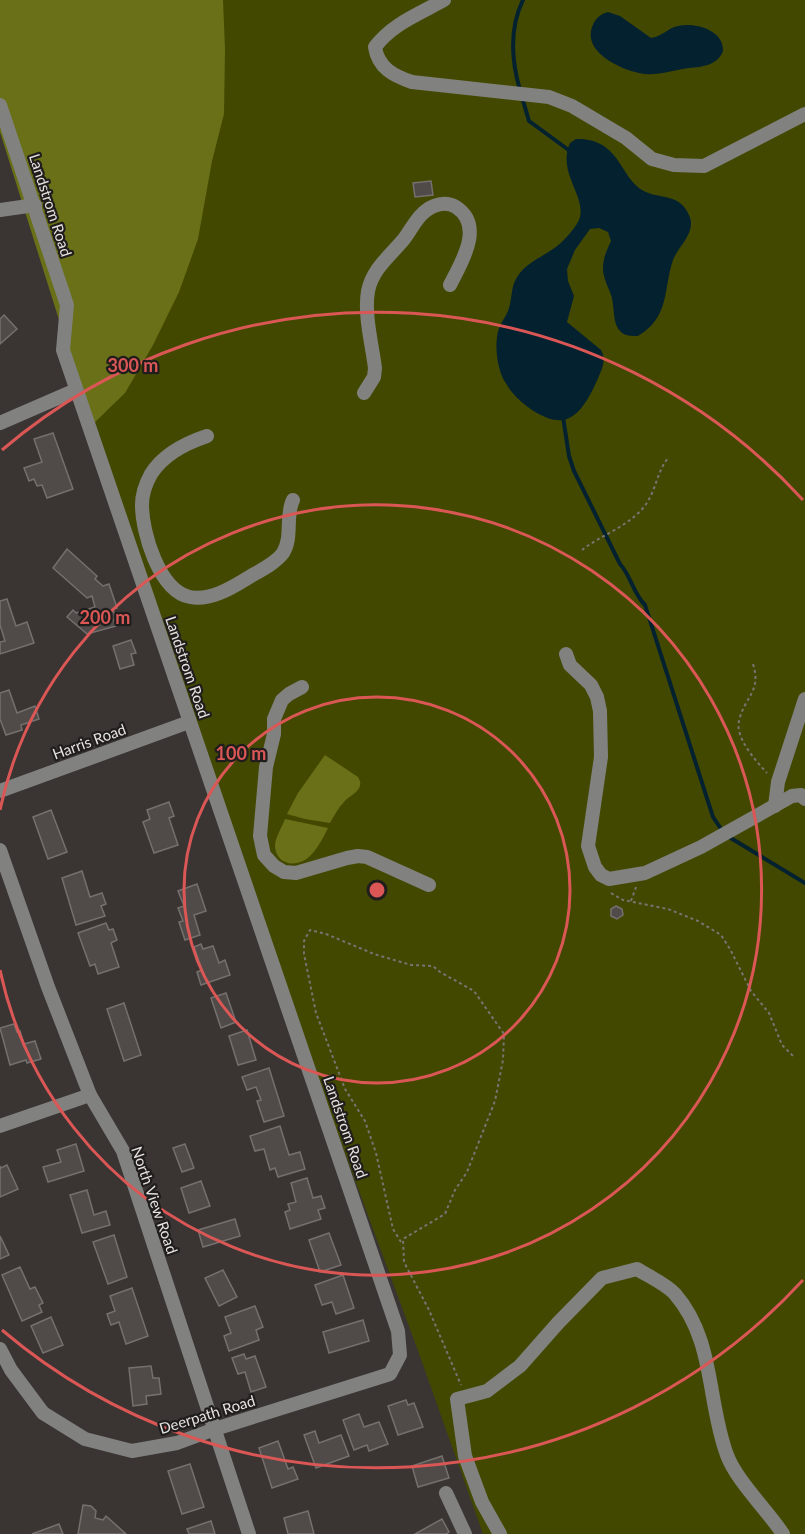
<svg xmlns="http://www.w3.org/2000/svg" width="805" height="1534" viewBox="0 0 805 1534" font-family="Lato,sans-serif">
<rect width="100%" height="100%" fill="#3a3533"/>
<polygon fill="#434800" points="0,0 805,0 805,1534 483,1534 417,1348 236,858 0,132"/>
<g fill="#6a7017">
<polygon points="0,0 223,0 225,49 224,114 212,161 198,239 179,292 153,345 125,393 92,425 0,132"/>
<path d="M325,755L358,777C366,790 351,794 344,802C338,808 334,816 330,823L305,819L287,814L298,793Z"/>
<path d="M285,819L328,828C323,838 318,848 310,856C298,868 276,866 275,846C275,838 282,827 285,819Z"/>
</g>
<g fill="#04212f">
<path d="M608,12L620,16L651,38C661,37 668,28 678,26C695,22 724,30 723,51C718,65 702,67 689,68C672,70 655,77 639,73C620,69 583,52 592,27C595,19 600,14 608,12Z"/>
<path d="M576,139C622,138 619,180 646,192C662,199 680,194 689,215C697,232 679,245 673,260C663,290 670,317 638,336C632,336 624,336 620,331C612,322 615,306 611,295C608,286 603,278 603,268C603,258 607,250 611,241L608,232L599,228L590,229L575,250L567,269L568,281L574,296L567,322L601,350C606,359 603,367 599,376C593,390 582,414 567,419C548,426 516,401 507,385C498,373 495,351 497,337C498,325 506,318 509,308C512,299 511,289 515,281C522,265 540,258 553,249C561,244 573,231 578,222C590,199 556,174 570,143Z"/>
</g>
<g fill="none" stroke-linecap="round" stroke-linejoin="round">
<g stroke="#04212f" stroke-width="4">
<path d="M520,90C511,59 509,29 523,0"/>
<polyline points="522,97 529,121 570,151"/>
<path d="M563,417L569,456L574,471L620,564C631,576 633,593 645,605L713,817L723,832"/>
<polyline points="729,837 805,883"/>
</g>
</g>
<g fill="#504b49" stroke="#75706e" stroke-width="1.5">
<polygon points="431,181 433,195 415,197 413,183"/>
<polygon points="4,315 17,329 0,344 0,319"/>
<polygon points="53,433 73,489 47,498 42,485 37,486 34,479 29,481 24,468 42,462 34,439"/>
<polygon points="67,549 97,576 95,579 103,586 109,584 117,608 113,609 116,619 114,620 116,626 87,634 67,617 73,610 76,613 95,607 92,596 87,598 53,568"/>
<polygon points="7,599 16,626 27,622 34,643 0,654 0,642 5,641 0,625 0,601"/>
<polygon points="131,640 136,653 131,654 134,665 120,669 113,646"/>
<polygon points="9,690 17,713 35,706 39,719 21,725 22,730 6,735 0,719 0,693"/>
<polygon points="169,802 174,816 169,818 178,845 154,853 143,822 150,819 147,810"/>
<polygon points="51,810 67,852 48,859 33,817"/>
<polygon points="82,871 90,897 102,893 106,904 101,906 105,916 76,925 62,878"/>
<polygon points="197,884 206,911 194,915 200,935 185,940 179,922 183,921 178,908 184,906 178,891"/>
<polygon points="616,906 622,909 623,915 617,919 611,916 611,909"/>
<polygon points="106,923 109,930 113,929 117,940 111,943 119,967 98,974 95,964 90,966 78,933"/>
<polygon points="201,944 203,949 213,946 219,963 225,960 230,975 201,985 197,972 202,970 194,947"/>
<polygon points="226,993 236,1022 221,1028 211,998"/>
<polygon points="124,1003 141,1055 124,1061 107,1009"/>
<polygon points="14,1024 17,1032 20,1031 24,1044 35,1041 41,1059 27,1063 26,1060 10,1065 0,1028"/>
<polygon points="247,1030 256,1060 238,1065 229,1036"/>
<polygon points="269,1068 284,1116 264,1122 257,1101 261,1100 256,1087 247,1090 242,1077"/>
<polygon points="280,1126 289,1155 300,1152 305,1169 278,1177 275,1168 270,1170 264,1149 255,1151 250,1136"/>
<polygon points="76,1144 84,1171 48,1182 43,1167 61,1162 57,1150"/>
<polygon points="185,1144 194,1168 182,1172 173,1148"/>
<polygon points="7,1165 18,1189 0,1197 0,1166 1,1168"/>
<polygon points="307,1178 313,1198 321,1196 325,1208 318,1210 321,1219 290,1229 285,1212 290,1210 288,1204 296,1202 291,1183"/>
<polygon points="201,1181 210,1206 189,1213 181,1188"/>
<polygon points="87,1190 94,1215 106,1211 110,1225 82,1233 70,1195"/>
<polygon points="235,1219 240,1236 203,1247 198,1230"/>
<polygon points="329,1233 341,1265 320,1272 309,1240"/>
<polygon points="114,1235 127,1277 108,1284 93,1242"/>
<polygon points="0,1236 9,1255 0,1259"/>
<polygon points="20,1267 30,1289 35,1287 43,1303 39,1305 42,1312 22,1321 2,1275"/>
<polygon points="223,1270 237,1297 219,1306 205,1278"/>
<polygon points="343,1275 354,1308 336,1314 332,1302 322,1305 315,1285"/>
<polygon points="132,1288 148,1336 126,1344 119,1322 111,1325 107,1314 115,1311 110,1296"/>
<polygon points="255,1306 263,1327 256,1330 259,1340 229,1351 224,1336 231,1333 225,1317"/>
<polygon points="51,1317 63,1345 43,1353 31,1326"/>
<polygon points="363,1320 369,1341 329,1353 323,1332"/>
<polygon points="244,1354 246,1359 255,1356 266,1387 251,1392 245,1372 238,1374 232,1358"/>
<polygon points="151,1366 153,1378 159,1378 161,1394 146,1396 147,1404 133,1406 129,1368"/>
<polygon points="406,1400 408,1405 414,1403 423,1427 398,1435 388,1406"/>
<polygon points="359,1414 364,1427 379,1422 388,1444 369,1451 367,1445 354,1450 343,1420"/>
<polygon points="315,1431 319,1443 341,1435 349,1456 316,1468 304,1435"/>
<polygon points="278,1441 288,1469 293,1467 298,1479 272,1488 259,1448"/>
<polygon points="442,1456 449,1478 418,1487 412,1466"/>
<polygon points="190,1464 204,1507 182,1514 168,1471"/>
<polygon points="83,1505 91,1506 96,1511 95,1518 103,1520 106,1516 126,1534 78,1534"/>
<polygon points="308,1511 314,1534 288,1534 284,1518"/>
<polygon points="442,1519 449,1532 446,1534 415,1534"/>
<polygon points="211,1521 215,1534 189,1534 187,1529"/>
<polygon points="59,1524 63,1534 32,1534"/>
</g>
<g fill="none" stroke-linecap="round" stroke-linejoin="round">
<g stroke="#787472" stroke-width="2" stroke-dasharray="3 3" stroke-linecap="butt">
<path d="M582,550C601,535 627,527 643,508C656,493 656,473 668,458"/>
<path d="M753,664C762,692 744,697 739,721C735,738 756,761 767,773"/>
<polyline points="611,893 623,900 668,909 698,921 721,935 730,949 751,991 769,1013 782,1045 794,1057"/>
<polyline points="631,901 636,887"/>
<polyline points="401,1242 393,1229 376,1153 365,1121 345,1089 316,1013 304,954 304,941 310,930 326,934 374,954 411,965 433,966 440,972 474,991 504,1034 503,1060 495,1101 467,1172 455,1190 445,1214 403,1239 404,1262 429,1310 461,1385"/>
</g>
<g stroke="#81827f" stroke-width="14">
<path d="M444,0C419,14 392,24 375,47C378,68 394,76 412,82L549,97L572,106L626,138L652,159L674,165L704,166L805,114"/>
<polyline points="0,105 67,305 63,350 398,1331 400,1355 390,1374 215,1429 177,1443 132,1451 85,1439 43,1413 11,1370 0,1349"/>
<polyline points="0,210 35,205"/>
<path d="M364,393L374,377L375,368C372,344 364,315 368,291C373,268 390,256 404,239C413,227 419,212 434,206C441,203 449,203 456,207C485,226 461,263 450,285"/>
<polyline points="0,423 76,390"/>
<path d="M207,436C186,443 163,455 151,474C146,483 142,494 142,505C142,532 159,591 190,597C209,601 230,589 246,579C257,572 275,564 283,553C293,537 285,516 293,500"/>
<polyline points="566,654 570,665 591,685 597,697 600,711 601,757 588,846 595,867 601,875 609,879 645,873 701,847 792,796 801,795 805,799"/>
<polyline points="302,687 289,694 282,700 274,719 274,734 266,767 260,836 264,855 274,866 284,872 296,873 347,858 358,856 367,857 429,885"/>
<polyline points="0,791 189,722"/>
<polyline points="775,806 778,782 805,699"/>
<polyline points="0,850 48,987 90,1095 123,1151 249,1534"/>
<polyline points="0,1126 90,1095"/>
<polyline points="446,1493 465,1534"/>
<path d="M500,1534L482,1502L465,1456L457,1399L487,1391L520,1366L558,1323L602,1278L637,1269C648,1276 666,1284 675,1294C715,1340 707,1402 727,1455C736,1480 768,1511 783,1534"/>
</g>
</g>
<g fill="none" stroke="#da5756" stroke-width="3">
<circle cx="377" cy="890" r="193"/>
<path d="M0 810A385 385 0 1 1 0 970"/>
<path d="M803 1280A578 578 0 0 1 2 1330M2 450A578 578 0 0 1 803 500"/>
</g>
<g text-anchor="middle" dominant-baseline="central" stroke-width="4.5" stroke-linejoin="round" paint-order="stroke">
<g font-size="15" fill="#e6e3e1" stroke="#201d1d">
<text transform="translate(51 205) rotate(72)">Landstrom Road</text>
<text transform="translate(188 667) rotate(71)">Landstrom Road</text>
<text transform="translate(89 741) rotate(-20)">Harris Road</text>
<text transform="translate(346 1127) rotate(71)">Landstrom Road</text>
<text transform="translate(155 1200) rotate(71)">North View Road</text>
<text transform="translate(207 1414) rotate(-17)">Deerpath Road</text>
</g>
</g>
<circle cx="377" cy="890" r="9" fill="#da5756" stroke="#201d1d" stroke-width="3"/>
<g font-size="18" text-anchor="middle" font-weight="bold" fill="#da5756" stroke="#201d1d" stroke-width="4.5" stroke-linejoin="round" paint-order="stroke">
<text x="133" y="372">300 m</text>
<text x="105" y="624">200 m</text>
<text x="241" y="760">100 m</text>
</g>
</svg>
